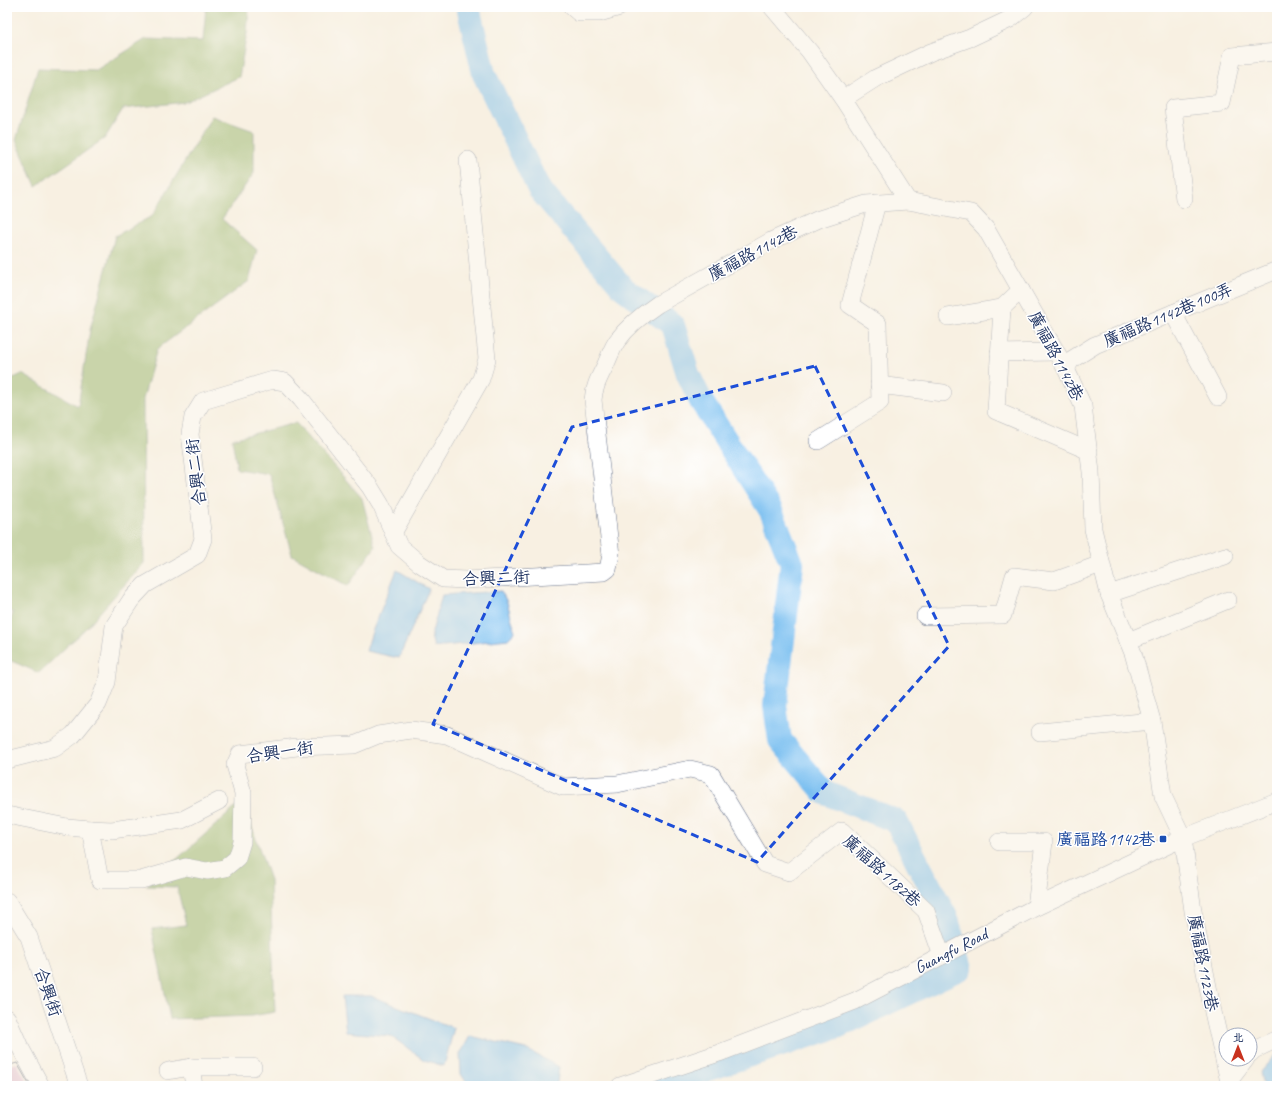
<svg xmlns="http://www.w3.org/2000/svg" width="1284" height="1093" viewBox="0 0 1284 1093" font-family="Caveat,'LXGW WenKai TC',sans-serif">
<rect width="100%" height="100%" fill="#fff"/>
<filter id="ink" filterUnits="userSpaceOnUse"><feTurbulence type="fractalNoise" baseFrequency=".025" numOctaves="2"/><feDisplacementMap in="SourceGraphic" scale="8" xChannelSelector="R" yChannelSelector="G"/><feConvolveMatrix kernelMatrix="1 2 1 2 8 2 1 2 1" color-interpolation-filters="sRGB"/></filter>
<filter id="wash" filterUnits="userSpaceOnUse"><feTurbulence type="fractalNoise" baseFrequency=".012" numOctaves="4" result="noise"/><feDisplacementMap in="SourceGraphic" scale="16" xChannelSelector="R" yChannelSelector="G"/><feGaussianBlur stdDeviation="0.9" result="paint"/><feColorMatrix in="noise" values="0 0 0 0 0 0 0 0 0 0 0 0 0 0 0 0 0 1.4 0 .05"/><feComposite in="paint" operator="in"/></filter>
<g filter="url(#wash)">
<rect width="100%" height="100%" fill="#f8f0e2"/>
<g fill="#90b266" stroke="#567062">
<polygon points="206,7 249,7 247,33 239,77 185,102 123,109 105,138 36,186 16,140 38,68 96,70 146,39 203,41"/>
<polygon points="212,116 254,131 254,173 222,219 257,250 249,281 157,349 143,399 144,563 86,628 39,673 7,659 7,636 13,612 7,610 7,381 22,374 78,406 90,330 115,236 152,216"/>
<polygon points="296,423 362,498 375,547 348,586 292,555 269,474 237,469 232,439"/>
<polygon points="243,801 270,880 275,1012 252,1016 170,1019 152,929 186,925 177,887 146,886"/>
</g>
<g fill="#7abff0" stroke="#4a77a7">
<polygon points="397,570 429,589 399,658 366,651 372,632"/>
<polygon points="501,591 507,602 515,632 508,639 434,647 431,636 442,595"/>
<polygon points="342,996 371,996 454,1028 444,1066 424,1060 391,1036 346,1032"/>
<polygon points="470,1036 526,1049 559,1067 557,1083 553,1086 469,1086 461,1074 460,1054"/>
<polygon points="1277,1053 1277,1086 1263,1086 1260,1072"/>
</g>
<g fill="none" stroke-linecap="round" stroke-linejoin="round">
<polyline stroke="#7abff0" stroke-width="24" points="468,7 484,74 539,189 623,288 673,325 688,374 701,401 771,511 792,564 775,706 780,740 825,793 896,821 947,919 961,968 839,1026 656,1086"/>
</g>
<g id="blocks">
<polygon fill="#d6a7c8" points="17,1063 30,1086 7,1086 7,1066"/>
</g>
</g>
<g filter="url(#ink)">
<use href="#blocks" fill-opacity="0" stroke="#68738c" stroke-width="1"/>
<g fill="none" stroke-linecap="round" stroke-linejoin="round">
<defs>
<g id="minor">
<polyline points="572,7 579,13 599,13 620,7"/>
<polyline points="772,7 810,52 843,99 908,201"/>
<polyline points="843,99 876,78 931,52 970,38 1010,19 1025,7"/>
<polyline points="1184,199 1173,108 1222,103 1232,56 1277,52"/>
<polyline points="1002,308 996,411 1089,451"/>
<polyline points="1173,313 1218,397"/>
<polyline points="948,317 1002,308 1021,290"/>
<polyline points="999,353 1056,352"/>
<polyline points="1066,369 1071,360 1095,345 1277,270"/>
<polyline points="879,385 943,393"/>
<polyline points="818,441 880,402 878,324 850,305 877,203"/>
<polyline points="393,533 481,379 487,359 468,160"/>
<polyline points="1109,594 1225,556"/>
<polyline points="925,616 1003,615 1014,576 1054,581 1101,564"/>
<polyline points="1128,641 1228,600"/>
<polyline points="1040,732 1152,721"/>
<path d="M7,760L55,748L73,735L98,704L107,682L114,626L131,600L145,585L197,555L203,539L190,434L193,417L203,401L273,380L285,382L301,399L370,487L381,505L399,546L419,563L443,579L466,580L604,572L608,569L611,555L593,400C594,387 599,378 605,366C609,358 612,348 617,341C628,326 643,314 658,304L771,241L819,219L866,204L908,201L971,213L986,229L1066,369L1083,406L1091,472L1093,529L1109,594L1133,653L1152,721L1163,796L1183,838L1193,911L1213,1012L1230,1086"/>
<polyline points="7,815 67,827 90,829 100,880 141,880 186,867 207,871 225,868 237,858 242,842 243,793 235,765 240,754 297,747 354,745 378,735 411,730 447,735 563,787 617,784 690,769 711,774 765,864 789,872 842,831 926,911 942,956"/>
<polyline points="90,829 112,830 182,820 219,801"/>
<polyline points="999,842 1044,842 1036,907"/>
<polyline points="7,901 29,937 79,1086"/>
<polyline points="7,1018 19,1045 41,1086"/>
<polyline points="1250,1054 1254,1050 1277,1039"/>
<polyline points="191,1067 194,1086"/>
<polyline points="168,1071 191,1067 253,1067"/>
<polyline points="1229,1081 1246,1059"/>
<polyline points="620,1086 719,1053 855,1001 1036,907 1183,838 1277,801"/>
</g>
</defs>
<use href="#minor" stroke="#68738c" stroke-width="18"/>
<use href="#minor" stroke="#fff" stroke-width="17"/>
</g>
</g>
<path d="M0 0H1284V1093H0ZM815,366L949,646L757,862L433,724L572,427Z" fill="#f8f0e2" fill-opacity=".55" fill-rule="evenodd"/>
<path fill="none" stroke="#1d4ed8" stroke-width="3" stroke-dasharray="8 5" stroke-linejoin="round" d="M815,366L949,646L757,862L433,724L572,427Z"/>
<rect fill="#1a4fb4" stroke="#fff" stroke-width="1.5" x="1159" y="835" width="8" height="8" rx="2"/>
<g text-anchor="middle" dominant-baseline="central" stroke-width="3" stroke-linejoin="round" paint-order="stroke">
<g font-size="17" fill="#1b2f5e" stroke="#fff">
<text transform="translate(753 253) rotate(-28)">廣福路1142巷</text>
<text transform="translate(1168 315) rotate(-23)">廣福路1142巷100弄</text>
<text transform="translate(1056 356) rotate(62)">廣福路1142巷</text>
<text transform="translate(196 472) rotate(-97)">合興二街</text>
<text transform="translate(496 578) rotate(-2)">合興二街</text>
<text transform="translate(280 752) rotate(-8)">合興一街</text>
<text transform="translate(882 871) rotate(42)">廣福路1182巷</text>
<text transform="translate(951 951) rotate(-27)">Guangfu Road</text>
<text transform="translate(1203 963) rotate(79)">廣福路1123巷</text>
<text transform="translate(48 992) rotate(71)">合興街</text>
</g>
<g font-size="17" fill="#164399" stroke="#fff" text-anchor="end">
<text x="1155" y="839">廣福路1142巷</text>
</g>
</g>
<rect width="1284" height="1093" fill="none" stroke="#fff" stroke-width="24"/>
<g transform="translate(1238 1047)"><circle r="19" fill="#ffffff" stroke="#a4acbf"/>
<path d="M0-3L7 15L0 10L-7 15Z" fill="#c8321e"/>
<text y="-6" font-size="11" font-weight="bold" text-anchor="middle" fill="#1b2f5e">北</text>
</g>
</svg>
